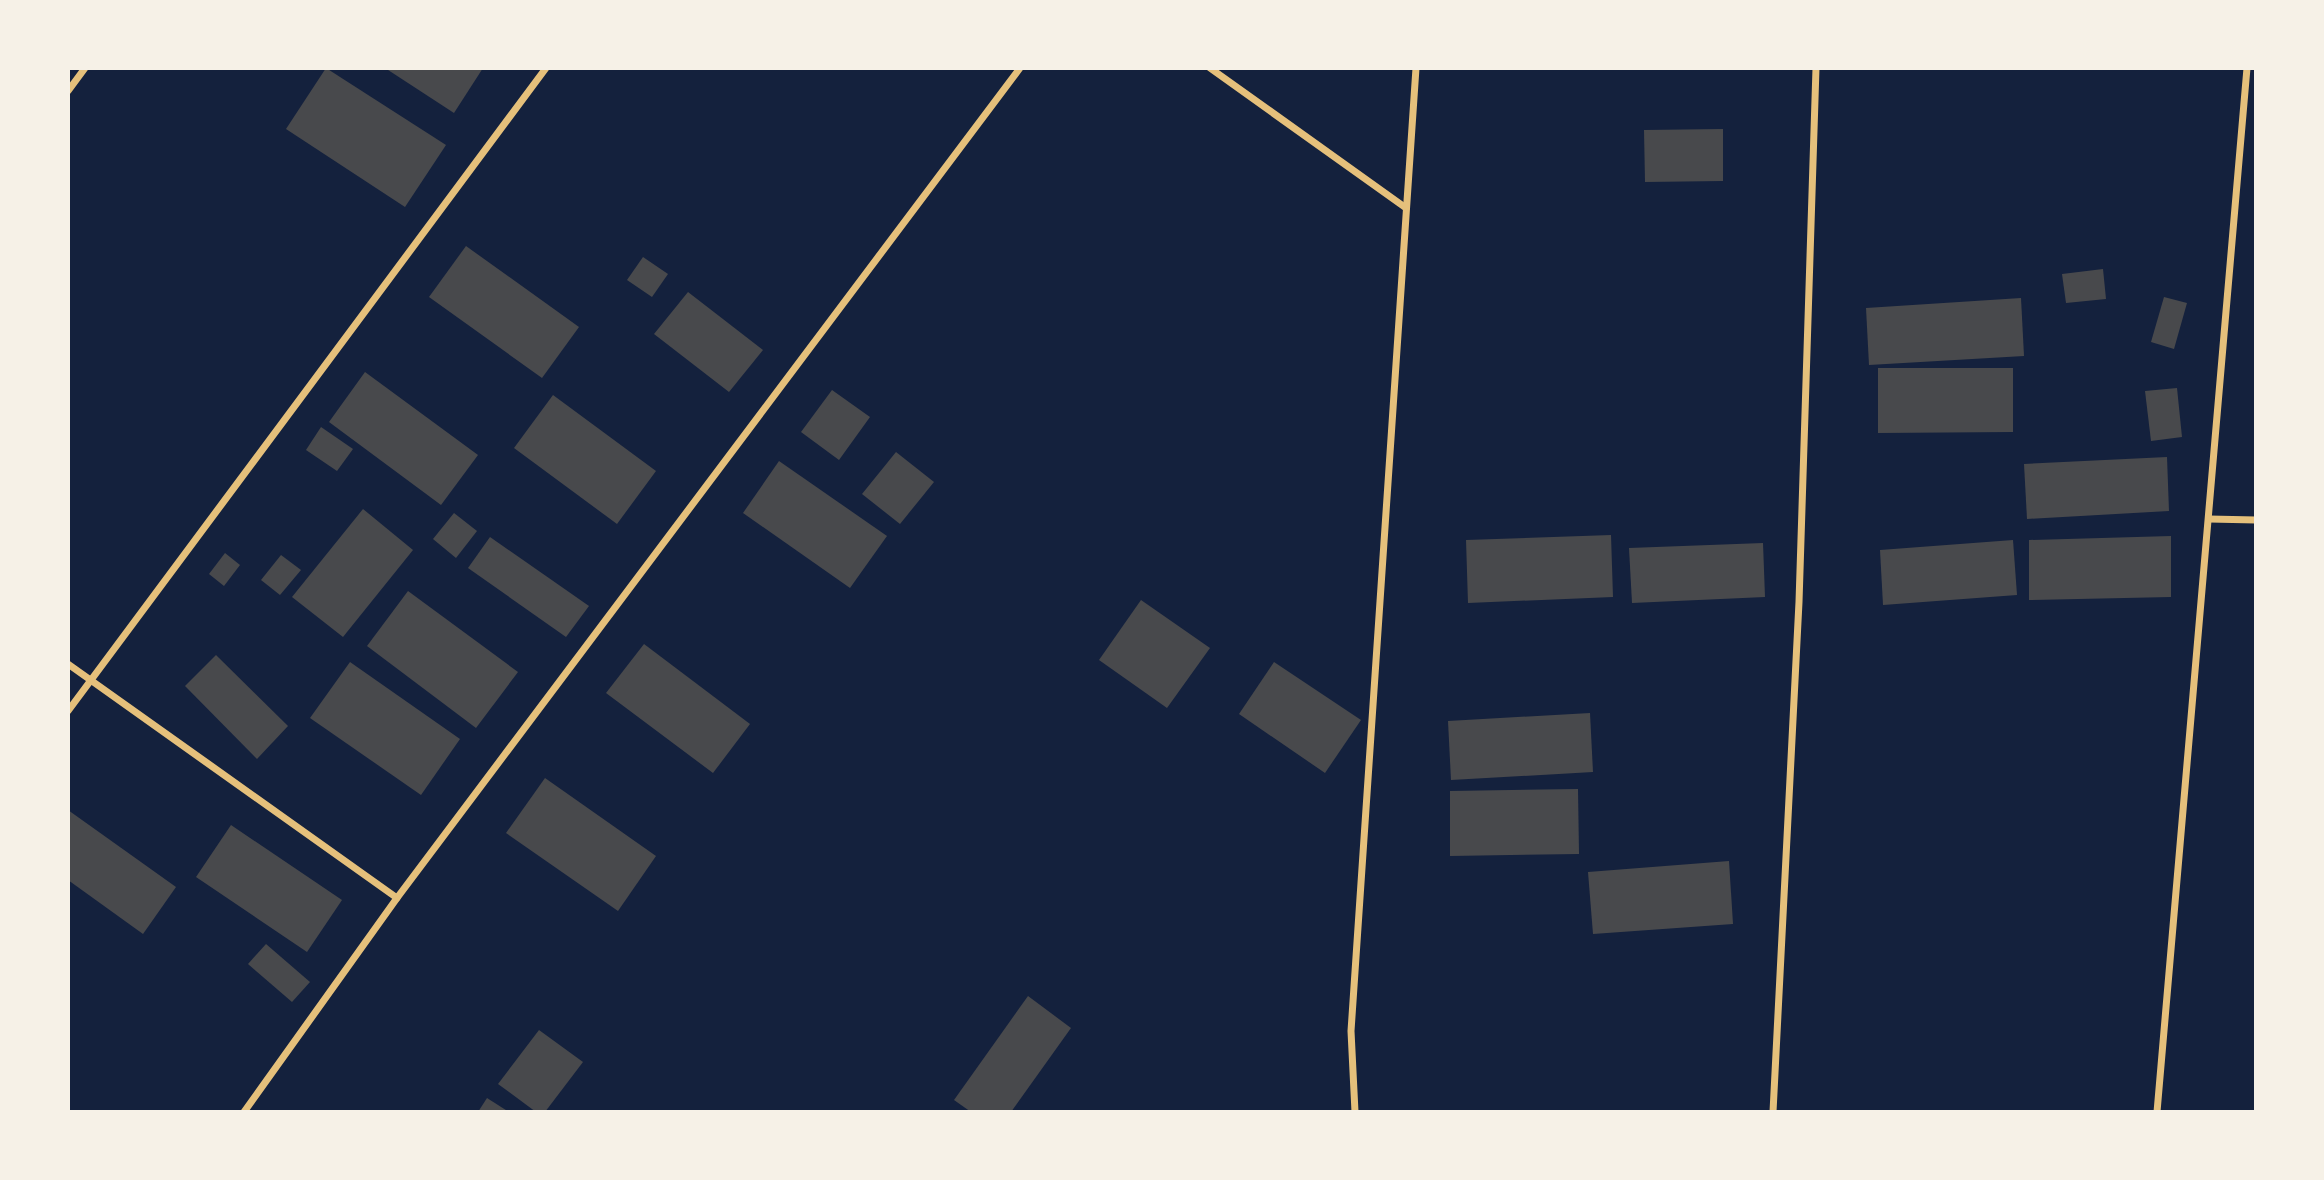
<svg xmlns="http://www.w3.org/2000/svg" width="2324" height="1180" viewBox="0 0 2324 1180" font-family="'Roboto Condensed',sans-serif">
<rect width="100%" height="100%" fill="#14213d"/>
<g fill="#48494c">
<polygon points="326,68 446,145 405,207 286,129"/>
<polygon points="385,68 483,68 454,113"/>
<polygon points="1723,129 1723,181 1645,182 1644,130"/>
<polygon points="466,246 579,327 542,378 429,297"/>
<polygon points="643,257 668,274 652,297 627,280"/>
<polygon points="2103,269 2106,299 2066,303 2062,274"/>
<polygon points="688,292 763,350 729,392 654,334"/>
<polygon points="2164,297 2187,303 2174,349 2151,342"/>
<polygon points="2021,298 2024,356 1869,365 1866,308"/>
<polygon points="1878,368 2013,368 2013,432 1878,433"/>
<polygon points="365,372 478,455 441,505 329,422"/>
<polygon points="2177,388 2182,437 2151,441 2145,391"/>
<polygon points="832,390 870,417 839,460 801,432"/>
<polygon points="553,395 656,471 617,524 514,448"/>
<polygon points="321,427 353,449 337,471 306,450"/>
<polygon points="896,452 934,482 900,524 862,494"/>
<polygon points="2167,457 2169,511 2027,519 2024,464"/>
<polygon points="779,461 887,536 850,588 743,513"/>
<polygon points="363,509 413,550 343,637 292,597"/>
<polygon points="454,513 477,531 456,558 433,539"/>
<polygon points="1611,535 1613,597 1468,603 1466,540"/>
<polygon points="2171,536 2171,597 2029,600 2029,540"/>
<polygon points="490,537 589,606 566,637 468,568"/>
<polygon points="2013,540 2017,595 1883,605 1880,550"/>
<polygon points="1763,543 1765,597 1632,603 1629,548"/>
<polygon points="225,553 240,565 224,586 209,574"/>
<polygon points="281,555 301,570 280,595 261,580"/>
<polygon points="408,591 518,672 476,728 367,646"/>
<polygon points="1141,600 1210,648 1167,708 1099,660"/>
<polygon points="644,644 750,724 713,773 606,693"/>
<polygon points="216,655 288,726 257,759 185,686"/>
<polygon points="350,662 460,739 421,795 310,718"/>
<polygon points="1274,662 1361,720 1325,773 1239,714"/>
<polygon points="1590,713 1593,772 1451,780 1448,721"/>
<polygon points="545,778 656,856 618,911 506,833"/>
<polygon points="1578,789 1579,854 1450,856 1450,791"/>
<polygon points="68,810 176,887 143,934 68,880"/>
<polygon points="231,825 342,900 307,952 196,877"/>
<polygon points="1729,861 1733,924 1593,934 1588,872"/>
<polygon points="266,944 310,982 292,1002 248,964"/>
<polygon points="1028,996 1071,1028 1011,1112 971,1112 954,1100"/>
<polygon points="539,1030 583,1062 545,1112 536,1112 498,1084"/>
<polygon points="487,1098 509,1112 478,1112"/>
</g>
<g fill="none" stroke-linecap="round" stroke-linejoin="round">
<g stroke="#e5c07b" stroke-width="7">
<polyline points="1210,68 1406,208"/>
<polyline points="68,91 85,68"/>
<polyline points="2209,519 2256,520"/>
<polyline points="68,664 397,898"/>
<polyline points="68,711 546,68"/>
<polyline points="244,1112 397,898 1020,68"/>
<polyline points="1355,1112 1351,1031 1416,68"/>
<polyline points="1773,1112 1799,602 1816,68"/>
<polyline points="2157,1112 2247,68"/>
</g>
</g>
<rect width="2324" height="1180" fill="none" stroke="#f6f1e7" stroke-width="140"/>
</svg>
